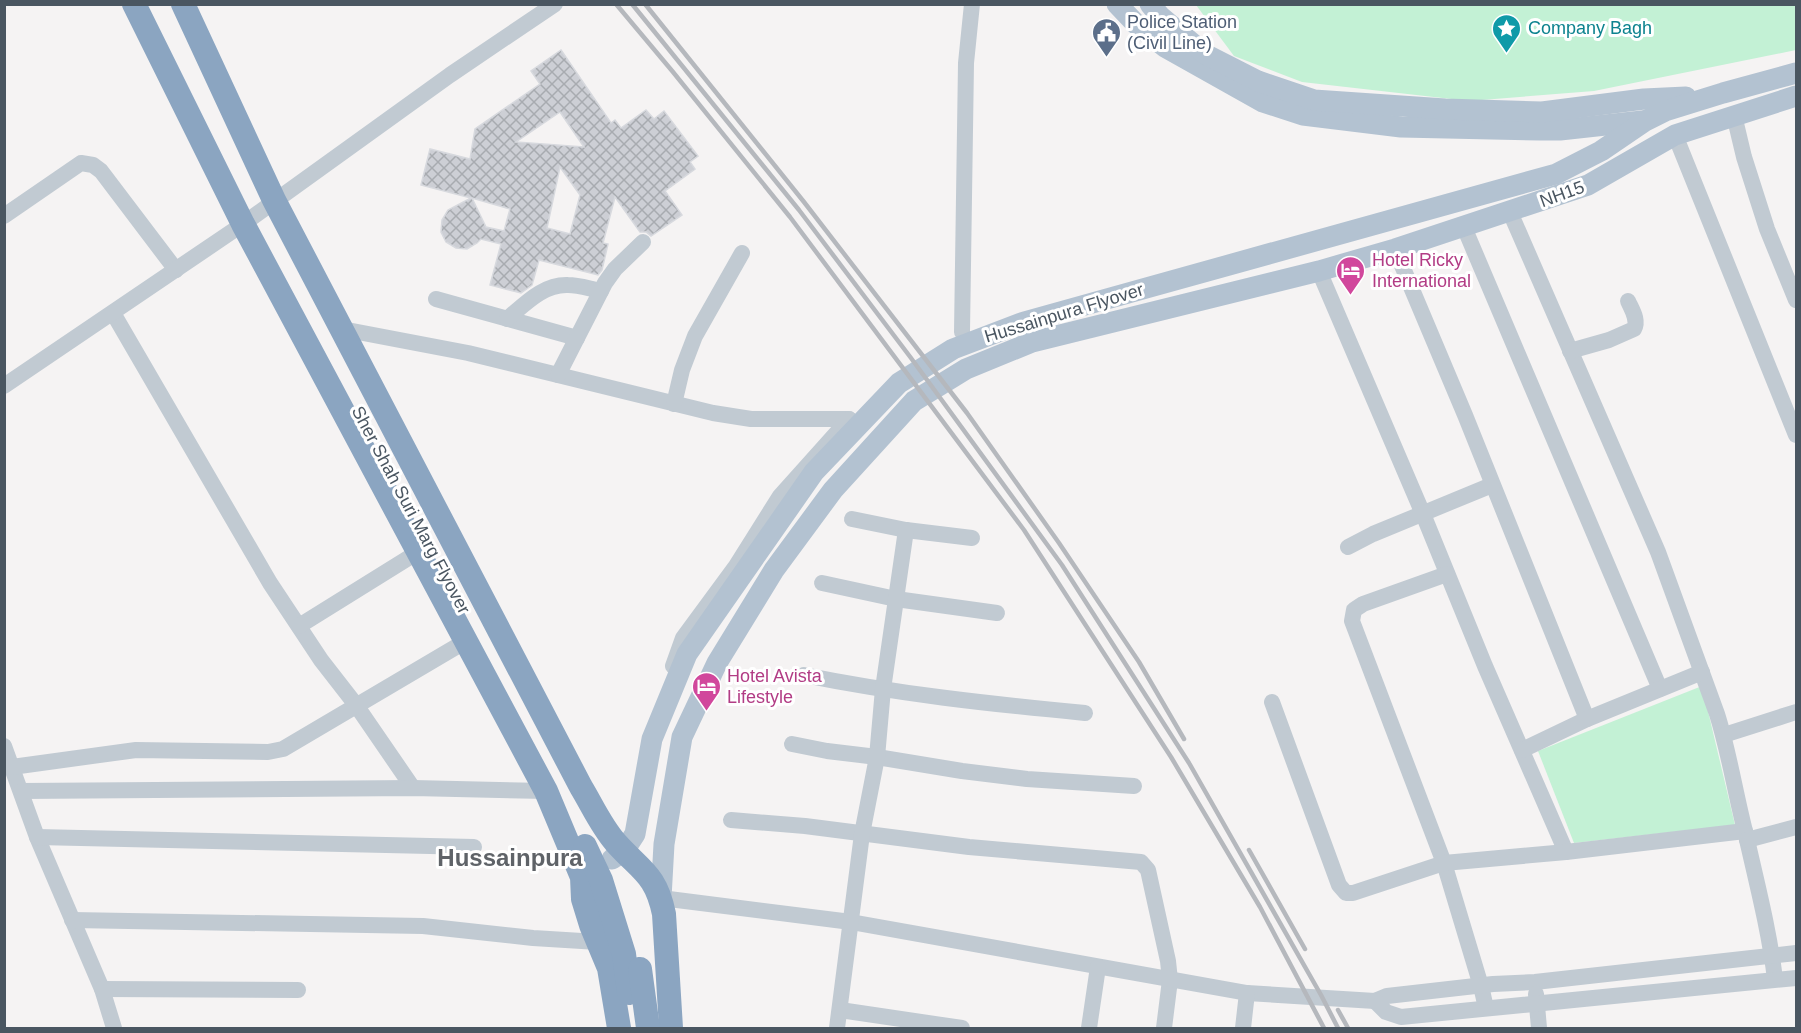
<svg xmlns="http://www.w3.org/2000/svg" width="1801" height="1033" viewBox="0 0 1801 1033" font-family="Arial,sans-serif">
<defs>
<pattern id="building-cross-hatch" width="8" height="8" patternUnits="userSpaceOnUse" patternTransform="scale(1.5)"><rect width="8" height="8" fill="#cdcfd5"/><path d="M0 0l8 8M0 8l8-8" fill="none" stroke="#a8abb0"/></pattern>
</defs>
<rect width="100%" height="100%" fill="#f5f3f3"/>
<g fill="#c3f1d5">
<polygon points="1196,5 1796,5 1796,50 1594,91 1469,101 1302,82 1234,56"/>
<polygon points="1702,686 1735,825 1574,843 1538,751"/>
</g>
<path fill="url(#building-cross-hatch)" stroke="#d7d9de" stroke-width="1.5" fill-rule="evenodd" d="M561,50L611,123L615,120L621,128L646,110L654,119L664,111L698,156L690,162L695,169L665,191L682,215L651,236L646,232H640L615,197L603,243L608,244L602,270L598,275L539,260L532,285L521,293L490,285L501,244L481,239L477,243L467,249L456,248L446,242L441,232L442,220L448,210L471,198L421,185L430,149L470,159L475,129L540,84L531,71ZM560,112L584,147L516,142ZM560,167L580,195L570,234L547,228ZM472,198L510,209L504,231L486,227Z"/>
<g fill="none" stroke-linecap="round" stroke-linejoin="round">
<g stroke="#c1cad2" stroke-width="16">
<polyline points="1734,115 1744,157 1767,229 1796,300"/>
<polyline points="1675,135 1796,435"/>
<path d="M1510,212L1658,552L1717,714C1729,752 1735,792 1745,831C1756,880 1769,929 1775,979"/>
<polyline points="4,216 81,163 93,165 101,171 176,270"/>
<polyline points="1464,227 1660,689"/>
<polyline points="1395,249 1465,415 1587,719"/>
<polyline points="1319,271 1423,514 1485,666 1566,852"/>
<polyline points="436,299 577,338"/>
<polyline points="113,313 270,583 321,660 356,705 413,788"/>
<path d="M507,319C525,304 543,284 568,285C579,285 590,289 601,291"/>
<polyline points="342,329 468,353 713,413 751,419 849,419"/>
<polyline points="962,332 966,63 972,4"/>
<path d="M1570,351L1609,340L1634,329C1639,320 1632,310 1628,301"/>
<polyline points="558,375 605,283 615,269 643,242"/>
<polyline points="4,386 243,224 450,75 555,4"/>
<polyline points="674,404 682,370 695,336 742,253"/>
<polyline points="852,519 906,530 972,538"/>
<polyline points="1348,547 1373,534 1492,485"/>
<polyline points="1447,574 1363,604 1354,610 1352,621 1444,863 1481,986 1486,1008"/>
<polyline points="822,583 896,599 997,613"/>
<polyline points="299,626 418,552"/>
<polyline points="673,666 683,638 736,566 780,496 849,419"/>
<path d="M804,675C897,694 991,704 1085,713"/>
<polyline points="1272,702 1339,885 1346,893 1353,893 1444,863 1566,852 1745,831"/>
<polyline points="1724,735 1796,712"/>
<polyline points="792,744 827,751 877,757 962,771 1027,779 1134,786"/>
<polyline points="4,746 37,837 102,989 114,1028"/>
<polyline points="1522,750 1587,719 1702,672"/>
<polyline points="12,767 136,750 268,752 283,749 466,641"/>
<polyline points="21,791 413,788 546,791"/>
<polyline points="731,820 805,826 969,847 1141,862 1148,870 1168,961 1170,980 1164,1028"/>
<polyline points="37,837 474,847"/>
<polyline points="1747,840 1796,827"/>
<polyline points="661,898 851,922 1247,993 1375,1001 1387,996 1493,984 1535,982 1796,953"/>
<polyline points="72,920 423,926 533,938 598,942"/>
<polyline points="102,989 298,990"/>
<polyline points="1536,994 1539,1028"/>
<polyline points="1375,1001 1386,1012 1401,1017 1796,978"/>
<polyline points="840,1010 962,1028"/>
<polyline points="837,1028 862,834 877,757 883,689 906,530"/>
<polyline points="1089,1028 1098,967"/>
<polyline points="1243,1028 1247,993"/>
</g>
<g stroke="#b3c2d1" stroke-width="21">
<polyline points="1117,4 1136,24 1165,47 1263,102 1303,115 1401,127 1540,130 1560,130 1642,121"/>
<polyline points="1150,4 1160,16 1205,54 1258,81 1314,100 1445,109 1542,112 1644,99 1686,97"/>
<polyline points="612,859 624,851 635,834 652,739 687,654 814,472 899,383 953,349 1024,322 1556,174 1601,151 1645,121 1665,111 1723,93 1796,73"/>
<polyline points="661,898 664,844 682,737 717,663 774,570 833,490 914,401 966,369 1032,342 1319,271 1395,249 1588,185 1675,135 1796,96"/>
</g>
<g stroke="#8ba5c1" stroke-width="24">
<polyline points="134,4 243,224 546,791 582,877 583,899 591,925 609,968 619,1028"/>
<path d="M183,4L274,200L581,787C592,805 601,826 616,843C641,871 656,874 664,914L671,1028"/>
<polyline points="585,846 601,880 624,954 629,993"/>
<polyline points="640,969 648,1028"/>
</g>
<g stroke="#b5b8bd" stroke-width="4.5">
<polyline points="616,4 673,72 790,217 1024,530 1171,757 1260,907 1324,1028"/>
<polyline points="632,4 799,210 911,358 1062,565 1189,763 1321,995 1338,1028"/>
<polyline points="645,4 804,202 967,413 1059,543 1139,662 1184,739"/>
<polyline points="1249,850 1305,949"/>
<polyline points="1338,1010 1348,1028"/>
</g>
</g>
<defs>
<symbol id="sight-pin" viewBox="-11 -11 22 30"><path d="M0 17L-7.5 6A9.5 9.5 0 1 1 7.5 6Z" fill="#0f9aa8" stroke="#fff"/><path d="M0-6L1.8-2.2L6-1.7L2.9 1.2L3.7 5.4L0 3.3L-3.7 5.4L-2.9 1.2L-6-1.7L-1.8-2.2Z" fill="#fff"/></symbol>
<symbol id="civic-pin" viewBox="-11 -11 22 30"><path d="M0 17L-7.5 6A9.5 9.5 0 1 1 7.5 6Z" fill="#5c6f8a" stroke="#fff"/><path d="M-.6-6.5H3V-4.5H.6V-3L4-1V1h2V6H-6V1h2V-1L-.6-3ZM-1.2 2.5V6h2.4V2.5Z" fill="#fff"/></symbol>
<symbol id="hotel-pin" viewBox="-11 -11 22 30"><path d="M0 17L-7.5 6A9.5 9.5 0 1 1 7.5 6Z" fill="#d1479c" stroke="#fff"/><path d="M-6-4.5h1.5V1H6V5H4.5V3h-9V5H-6ZM-4 0a1.8 1.8 0 1 1 3.6 0ZM.5 0V-2.5h3Q6-2.5 6 0Z" fill="#fff"/></symbol>
</defs>
<g fill-rule="evenodd">
<use href="#sight-pin" x="1490" y="12" width="33" height="45"/>
<use href="#civic-pin" x="1090" y="16" width="33" height="45"/>
<use href="#hotel-pin" x="1334" y="254" width="33" height="45"/>
<use href="#hotel-pin" x="690" y="670" width="33" height="45"/>
</g>
<g text-anchor="middle" dominant-baseline="central" stroke-width="6" stroke-linejoin="round" paint-order="stroke">
<g font-size="18" fill="#4e5e75" stroke="#fff" text-anchor="start">
<text x="1127" y="22">Police Station<tspan x="1127" dy="21">(Civil Line)</tspan></text>
</g>
<g font-size="18" fill="#0d838f" stroke="#fff" text-anchor="start">
<text x="1528" y="28">Company Bagh</text>
</g>
<g font-size="18" fill="#4a5661" stroke="#fff">
<text transform="translate(1562 194) rotate(-20)">NH15</text>
<text transform="translate(1064 313) rotate(-17)">Hussainpura Flyover</text>
<text transform="translate(411 510) rotate(62)">Sher Shah Suri Marg Flyover</text>
</g>
<g font-size="18" fill="#b23c85" stroke="#fff" text-anchor="start">
<text x="1372" y="260">Hotel Ricky<tspan x="1372" dy="21">International</tspan></text>
<text x="727" y="676">Hotel Avista<tspan x="727" dy="21">Lifestyle</tspan></text>
</g>
<g font-size="24" font-weight="bold" fill="#5f6368" stroke="#fff">
<text x="510" y="857">Hussainpura</text>
</g>
</g>
<rect width="1801" height="1033" fill="none" stroke="#4a5661" stroke-width="12"/>
</svg>
